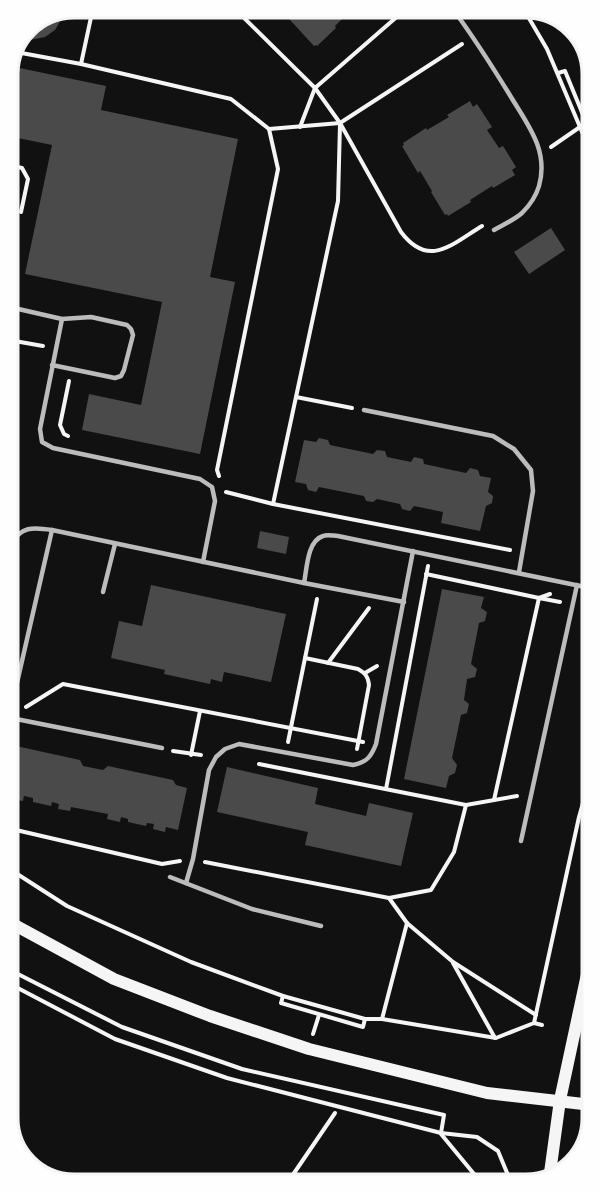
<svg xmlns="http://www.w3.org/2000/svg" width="600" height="1192" viewBox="0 0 600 1192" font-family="Commissioner,sans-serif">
<rect width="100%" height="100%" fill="#111"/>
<g fill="#4a4a4a">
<polygon points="275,8 353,8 335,26 336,28 317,46 316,45 314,46 280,9 278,11"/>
<polygon points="62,13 62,18 55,30 45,37 30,40 22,38 27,27"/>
<polygon points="10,66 106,86 101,110 238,139 210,277 235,282 200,454 82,430 89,394 141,405 162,302 25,274 52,145 8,136 8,70"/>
<polygon points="470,101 473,107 477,104 492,127 487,130 499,148 503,146 516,167 512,170 515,175 493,188 492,186 470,200 471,202 448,216 447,214 445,215 431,192 432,191 420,171 418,173 402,146 404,145 403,143 426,128 427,130 449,117 447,115"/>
<polygon points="551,228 565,250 529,274 514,252"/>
<polygon points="319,438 328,440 330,445 373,454 377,450 385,451 387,457 411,462 414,457 423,459 424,464 466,473 470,468 478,470 480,476 491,478 488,492 493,496 492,503 486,506 480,531 441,523 443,512 414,506 410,511 402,509 400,504 377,499 373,502 366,501 364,496 319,487 316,492 308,490 306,484 295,482 304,440 316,442"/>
<polygon points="260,531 289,537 286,554 257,548"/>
<polygon points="151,585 286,614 271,682 224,672 222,682 211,679 210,684 164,674 165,670 111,658 119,621 142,626"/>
<polygon points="442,589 484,597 481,608 487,612 485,621 479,623 471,664 477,669 475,677 467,679 464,700 469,704 467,713 461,715 452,758 457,765 455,773 449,776 446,788 404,779"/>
<polygon points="16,746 80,760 83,766 103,770 108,766 173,780 176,785 187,788 178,830 166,827 165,832 153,829 154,824 147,823 146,826 128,822 128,819 121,817 120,822 107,819 108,814 71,807 70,811 58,809 59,804 52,802 51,806 33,802 33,798 24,796 23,801 11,799 11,750"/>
<polygon points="227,767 318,788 315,804 366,816 369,803 413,813 401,866 305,845 308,832 217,812"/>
</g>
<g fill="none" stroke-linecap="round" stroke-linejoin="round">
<g stroke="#f5f5f5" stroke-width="4">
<path d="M234,8L315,88L340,123L401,232C429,269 452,244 482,226"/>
<polyline points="523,8 547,49 588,146"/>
<polyline points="16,52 81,64 231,99 269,129 278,169 217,470 219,476"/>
<polyline points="81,64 93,8"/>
<polyline points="558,73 565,71 588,127"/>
<polyline points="300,127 315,88 407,8"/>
<polyline points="269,129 340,123 462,44"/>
<polyline points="551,147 580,127"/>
<polyline points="8,165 22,168 28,179 21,212"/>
<polyline points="9,340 43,346"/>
<polyline points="296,397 338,201 340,124"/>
<polyline points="68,436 64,434 60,425 69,381"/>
<polyline points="226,492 273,504 510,550"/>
<polyline points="273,504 296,397 352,408"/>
<polyline points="426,574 539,598 550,594"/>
<path d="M305,658L358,669C365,673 368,676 369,685L357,749"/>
<polyline points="328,663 369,608"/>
<polyline points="365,673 377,666"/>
<polyline points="26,707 63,684 363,742"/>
<polyline points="288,742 317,599"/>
<polyline points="173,751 201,755"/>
<polyline points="191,755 200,711"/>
<polyline points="259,764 466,805 517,796"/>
<polyline points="386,789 428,566"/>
<polyline points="494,800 539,598 560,602"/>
<polyline points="11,825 16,830 162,864 180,861"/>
<polyline points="205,862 389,898 431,890 454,852 466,805"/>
<polyline points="11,870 67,906 191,962 283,996 365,1019 382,1019 496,1038 534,1023 579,817 591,775"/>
<polyline points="389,898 407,923 453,962 536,1015"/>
<polyline points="453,963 495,1038"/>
<polyline points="12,971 122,1027 242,1069 444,1115 441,1133"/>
<polyline points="12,985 115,1039 227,1078 441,1133 477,1137 498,1151 510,1180"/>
<polyline points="283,996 281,1003 363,1027 365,1019"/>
<polyline points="382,1019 407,923"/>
<polyline points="534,1023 542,1025"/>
<polyline points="313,1034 319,1015"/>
<polyline points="441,1134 479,1180"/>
<polyline points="29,1165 46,1175"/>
<polyline points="288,1182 335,1113"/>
</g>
<g stroke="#bcbcbc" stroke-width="4.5">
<path d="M452,8C473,36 492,66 511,97C528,125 549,151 539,186C536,196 529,206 522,213C514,220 503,225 494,230"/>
<polyline points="8,233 11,220"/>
<polyline points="9,303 14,308 62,319 91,317 127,325 131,329 133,335 124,370 121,376 115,378 52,365"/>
<polyline points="62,319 40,429 42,442 53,448 200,479 212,487 215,501 203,562"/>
<polyline points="364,410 493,436 514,449 531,470 533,491 519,572"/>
<path d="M10,545C21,526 33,527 52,530"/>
<path d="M304,583C307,569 307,541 323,536C328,534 333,536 338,536L590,588"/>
<polyline points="103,592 115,544"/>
<polyline points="11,709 52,530 304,583 404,602"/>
<polyline points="11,718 162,748"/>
<polyline points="521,841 577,585"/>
<polyline points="170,877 252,909 321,926"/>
<path d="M186,883L193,859L209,770L216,757L225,749L239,744L353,765C367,762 371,757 376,744L413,551"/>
</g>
<g stroke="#f5f5f5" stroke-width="12">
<polyline points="11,923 114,979 210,1016 309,1049 487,1093 592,1105"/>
<polyline points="549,1180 560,1100 592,951"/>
</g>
</g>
<path d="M0 0H600V1192H0ZM74 18H526A56 56 0 0 1 582 74V1118A56 56 0 0 1 526 1174H74A56 56 0 0 1 18 1118V74A56 56 0 0 1 74 18Z" fill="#fefefe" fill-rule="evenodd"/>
<path fill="none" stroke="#f5f5f5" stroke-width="3" d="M74 18H526A56 56 0 0 1 582 74V1118A56 56 0 0 1 526 1174H74A56 56 0 0 1 18 1118V74A56 56 0 0 1 74 18Z"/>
</svg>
